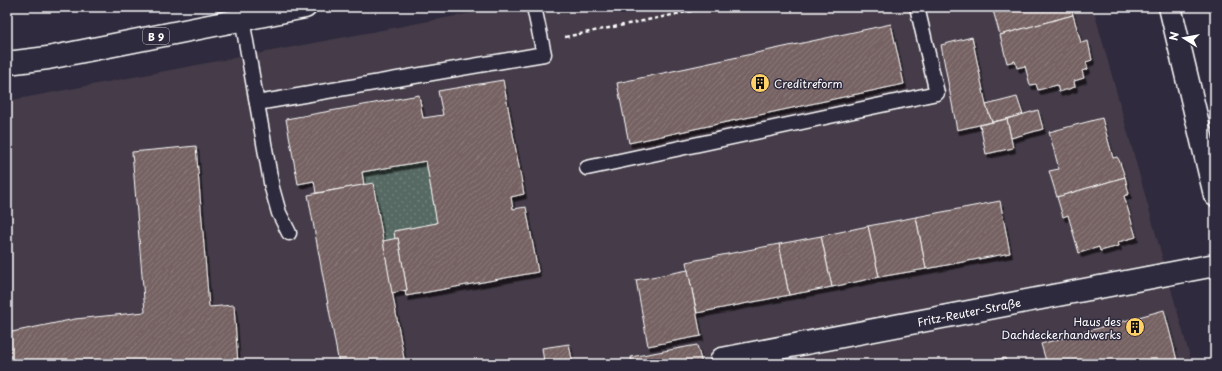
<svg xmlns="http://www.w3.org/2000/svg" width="1222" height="371" viewBox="0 0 1222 371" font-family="'Playpen Sans',sans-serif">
<defs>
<pattern id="garden-dots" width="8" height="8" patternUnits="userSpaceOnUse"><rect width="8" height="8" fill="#566963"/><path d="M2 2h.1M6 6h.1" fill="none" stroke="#6f807a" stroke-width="1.8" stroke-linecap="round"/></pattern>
<pattern id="building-hatch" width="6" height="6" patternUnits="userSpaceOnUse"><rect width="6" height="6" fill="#766262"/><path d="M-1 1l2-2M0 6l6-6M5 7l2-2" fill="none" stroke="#8b7a7a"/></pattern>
<filter id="shadow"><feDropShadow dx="2.5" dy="4.5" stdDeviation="0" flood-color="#0009"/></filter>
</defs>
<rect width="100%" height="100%" fill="#2f2a3d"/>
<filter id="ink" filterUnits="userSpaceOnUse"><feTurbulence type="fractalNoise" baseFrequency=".025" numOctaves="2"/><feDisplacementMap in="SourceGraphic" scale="8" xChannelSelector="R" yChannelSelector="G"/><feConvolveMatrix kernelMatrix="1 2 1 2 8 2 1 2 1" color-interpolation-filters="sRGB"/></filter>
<g filter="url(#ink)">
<polygon fill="#443b48" points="503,7 1093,7 1192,364 7,364 7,101"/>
<polygon fill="url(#garden-dots)" stroke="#aab4b1" points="426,161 437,223 394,231 395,239 383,241 364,185 362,172"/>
<g fill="url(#building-hatch)" stroke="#fff" filter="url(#shadow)">
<polygon points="992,7 1071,7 1073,15 1000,35"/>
<polygon points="1073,15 1081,43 1088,41 1092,60 1086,62 1088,69 1082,71 1084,78 1074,81 1075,87 1059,92 1057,85 1038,90 1036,84 1030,85 1025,66 1017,68 1015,61 1007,63 1000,35"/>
<polygon points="891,24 904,84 629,143 617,83"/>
<polygon points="972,37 986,105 992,122 957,130 941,45"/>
<polygon points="503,80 524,194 511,197 513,209 526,207 538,272 406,296 405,291 407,290 398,238 395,239 394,231 437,223 426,161 362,172 364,185 316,193 314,181 298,184 286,119 419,95 423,118 443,115 438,91"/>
<polygon points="1017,97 1023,115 992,122 986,105"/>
<polygon points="1038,110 1043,129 1011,138 1007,119"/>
<polygon points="1102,118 1113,158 1117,157 1119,160 1125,177 1057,197 1049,171 1059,169 1049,132"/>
<polygon points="1007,119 1013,148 986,154 980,125"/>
<polygon points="196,146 209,307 234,305 238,364 7,364 7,333 75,319 145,312 132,152"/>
<polygon points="1125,177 1129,194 1124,196 1136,237 1118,242 1119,246 1100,251 1099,247 1079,253 1068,215 1063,217 1057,197"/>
<polygon points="373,183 405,364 339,364 308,195"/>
<polygon points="1000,201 1010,253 926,269 916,217"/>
<polygon points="916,217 926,269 879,277 868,226"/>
<polygon points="868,226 879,277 832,287 821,236"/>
<polygon points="821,236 832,287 789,295 779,244"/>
<polygon points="398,238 407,290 392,293 383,241"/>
<polygon points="779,244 789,295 697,313 686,262"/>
<polygon points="688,270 701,336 648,346 636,280"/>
<polygon points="1164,310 1178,364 1047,364 1041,344"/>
<polygon points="569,344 573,364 532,364 544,362 542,348"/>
<polygon points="697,345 702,364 632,364 631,357"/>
<polygon points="1005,358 1006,364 974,364"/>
</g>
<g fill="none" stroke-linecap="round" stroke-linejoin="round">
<defs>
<g id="lane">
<polyline points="242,19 272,188 279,213 289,233"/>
<polyline points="257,103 544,54 534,7"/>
<polyline points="587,168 937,93 917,7"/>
</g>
<polyline id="street" points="722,359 1215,265"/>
<polyline id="secondary" points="1170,7 1215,195"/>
<polyline id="primary" points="7,63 48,58 305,7"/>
</defs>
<use href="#lane" stroke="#fff" stroke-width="17"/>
<use href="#street" stroke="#fff" stroke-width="25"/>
<use href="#secondary" stroke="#fff" stroke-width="25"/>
<use href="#primary" stroke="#fff" stroke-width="25"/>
<polyline stroke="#fff" stroke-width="2.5" stroke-dasharray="4 3" stroke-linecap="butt" points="565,37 711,7"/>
<use href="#lane" stroke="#2f2a3d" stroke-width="14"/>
<use href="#street" stroke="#2f2a3d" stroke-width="22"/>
<use href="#secondary" stroke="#2f2a3d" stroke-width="22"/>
<use href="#primary" stroke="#2f2a3d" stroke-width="22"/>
</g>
</g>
<defs>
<symbol id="building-disc" viewBox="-11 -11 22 22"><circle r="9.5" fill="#ffd166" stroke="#2f2a3d"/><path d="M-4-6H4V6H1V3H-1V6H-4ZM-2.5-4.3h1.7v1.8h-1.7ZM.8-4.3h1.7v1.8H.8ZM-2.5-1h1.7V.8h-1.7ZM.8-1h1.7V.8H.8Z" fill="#111"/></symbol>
</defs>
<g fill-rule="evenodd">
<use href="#building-disc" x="749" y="72" width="22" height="22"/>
<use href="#building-disc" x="1124" y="316" width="22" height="22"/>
</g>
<g text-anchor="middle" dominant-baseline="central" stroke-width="3" stroke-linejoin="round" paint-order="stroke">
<rect fill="#2f2a3d" stroke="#c1bfc5" stroke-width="1" x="143" y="28" width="26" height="16" rx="3"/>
<g font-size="10" font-weight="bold" fill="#fff">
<text x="156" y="36">B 9</text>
</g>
<g font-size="11" fill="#fff" stroke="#2f2a3d" text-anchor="start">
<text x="774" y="83">Creditreform</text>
<text x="1121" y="321" text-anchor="end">Haus des<tspan x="1121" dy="13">Dachdeckerhandwerks</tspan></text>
</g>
<g font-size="11" fill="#fff" stroke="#2f2a3d">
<text transform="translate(969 312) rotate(-11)">Fritz-Reuter-Straße</text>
</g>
</g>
<rect width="1222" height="371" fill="none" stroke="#2f2a3d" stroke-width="24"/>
<rect x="12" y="12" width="1198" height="347" fill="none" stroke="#fff" stroke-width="1.5" filter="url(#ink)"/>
<g transform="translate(1184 38) rotate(281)" stroke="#2f2a3d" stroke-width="3" paint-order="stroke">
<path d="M0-3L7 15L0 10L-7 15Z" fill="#ffffff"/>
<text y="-6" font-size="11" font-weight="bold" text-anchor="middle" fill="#ffffff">N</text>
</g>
</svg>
